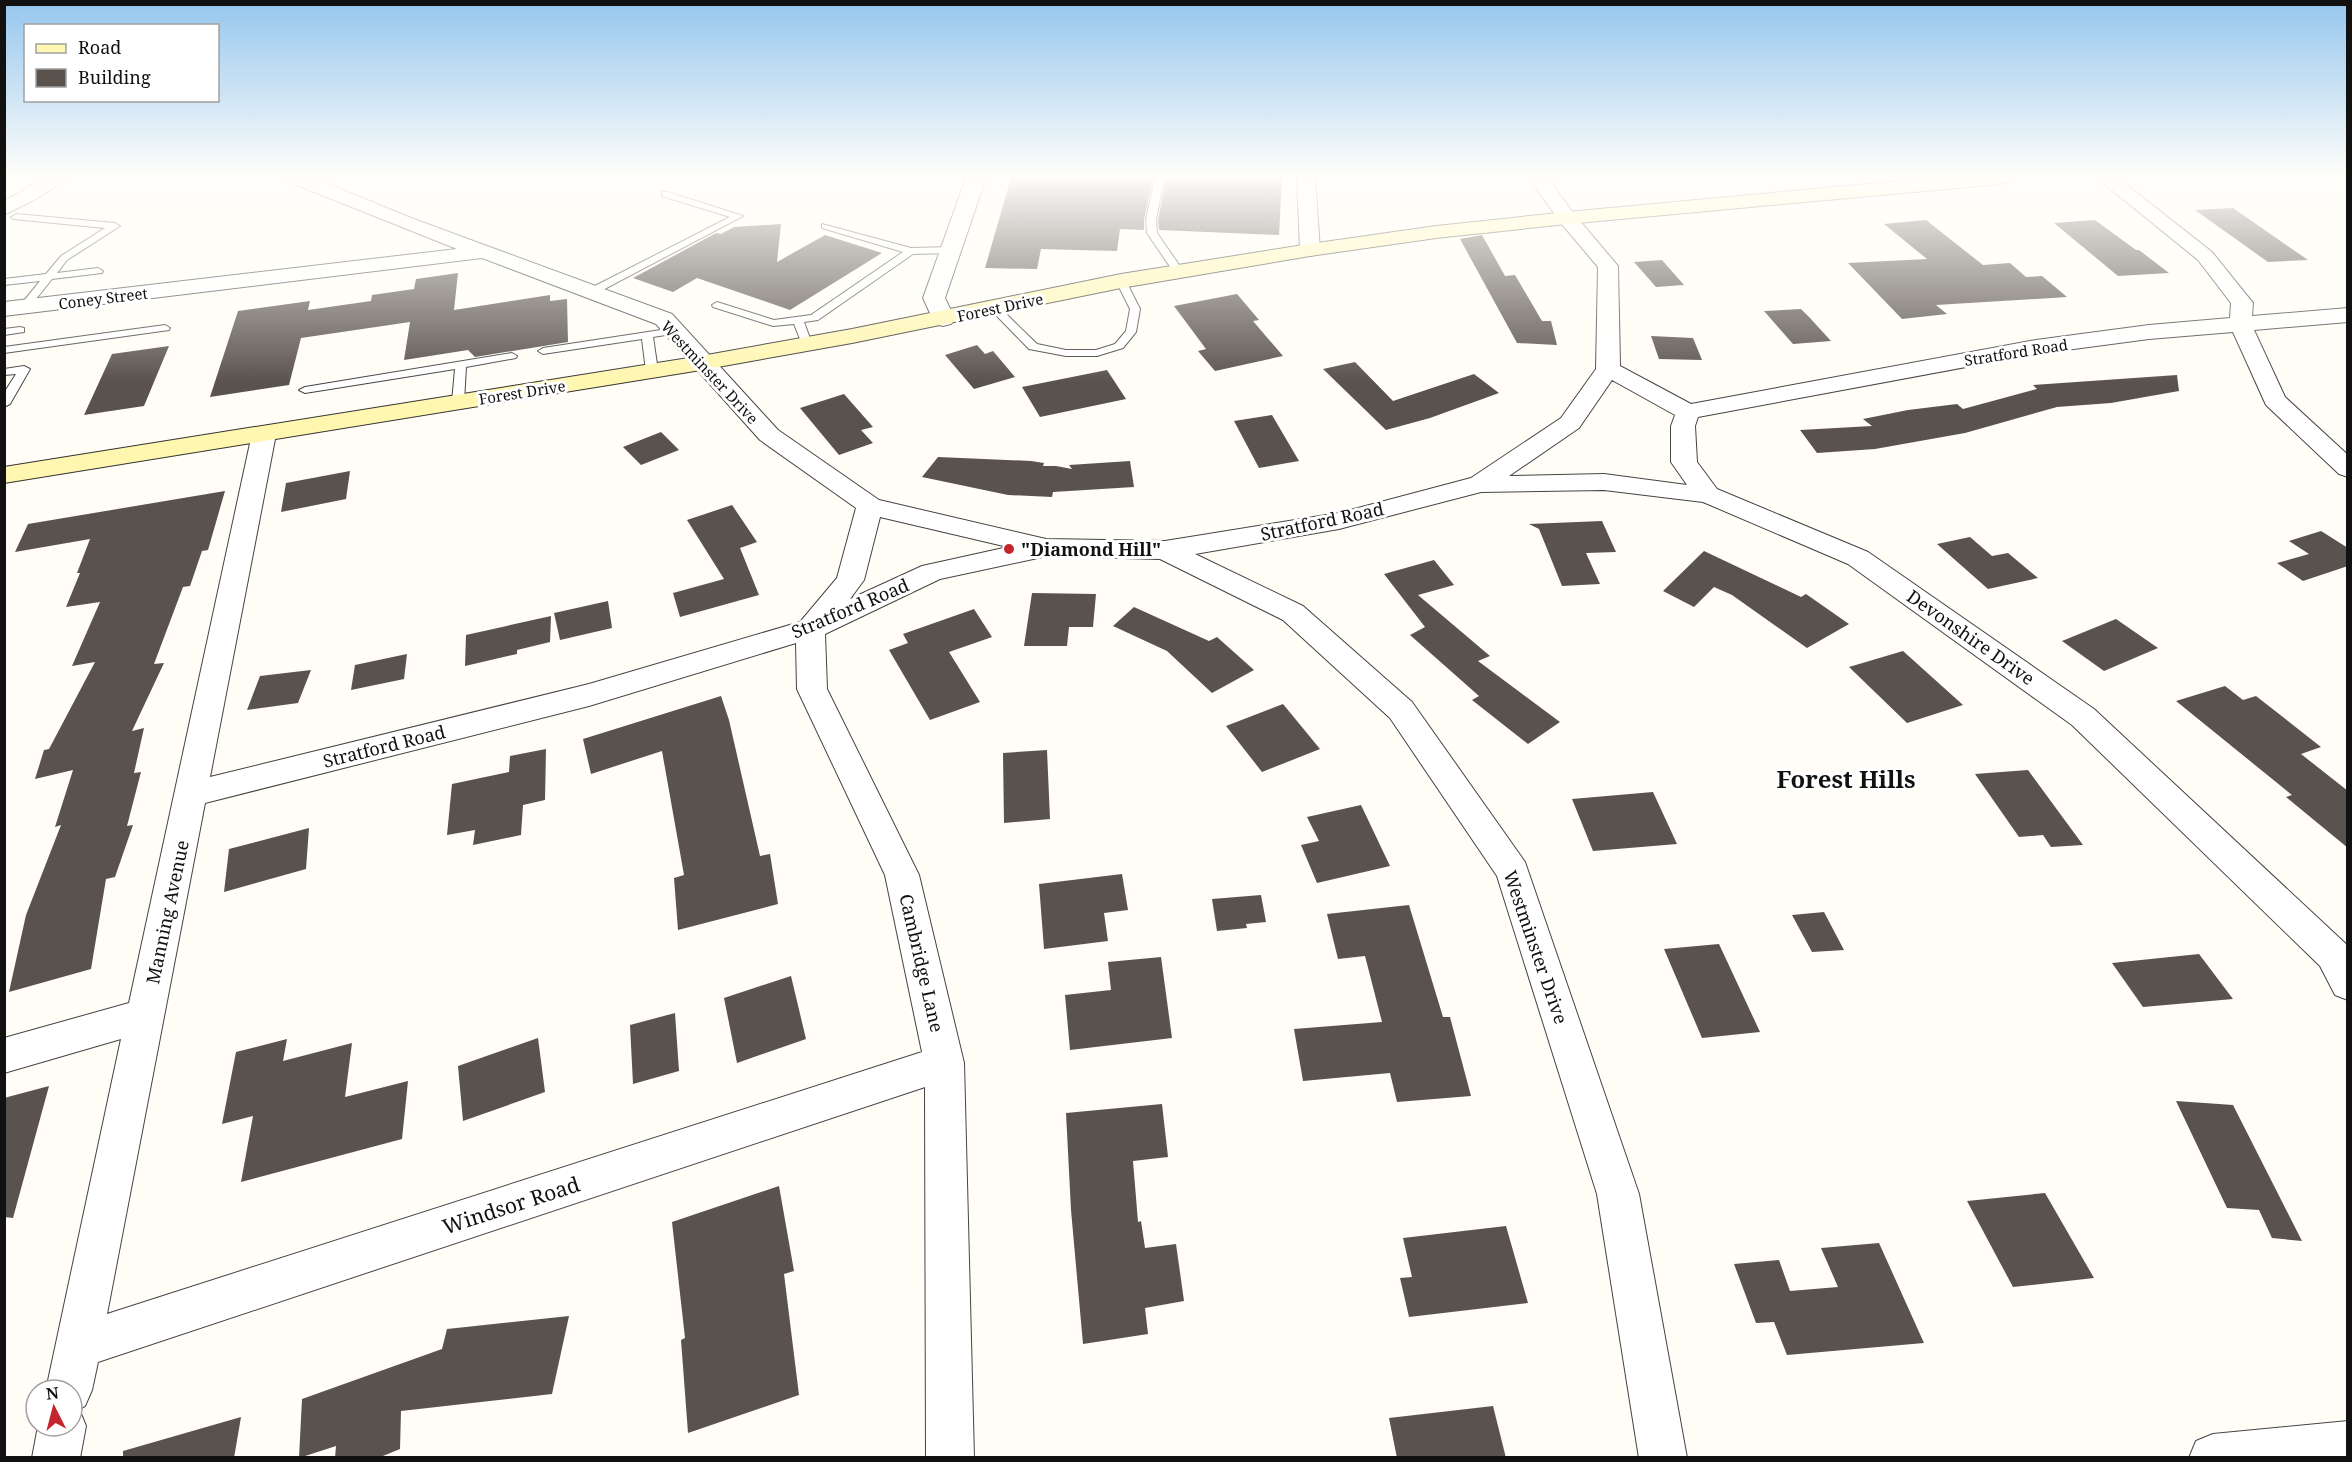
<svg xmlns="http://www.w3.org/2000/svg" width="2352" height="1462" viewBox="0 0 2352 1462" font-family="'Noto Serif',serif">
<rect width="100%" height="100%" fill="#fffdf5"/>
<g fill="#5a524d">
<polygon points="1011,178 1153,178 1144,220 1144,230 1120,229 1117,251 1041,249 1037,269 985,268"/>
<polygon points="1166,178 1282,178 1279,235 1159,230 1158,220"/>
<polygon points="2233,208 2308,260 2268,262 2195,210"/>
<polygon points="1926,220 1983,265 2010,263 2026,277 2042,276 2067,297 1936,305 1947,314 1902,319 1848,263 1927,259 1884,224"/>
<polygon points="2095,220 2136,250 2139,250 2169,273 2118,276 2054,223"/>
<polygon points="781,224 777,262 825,235 882,253 790,310 697,278 673,292 633,278 716,233 721,234 734,227"/>
<polygon points="1482,235 1505,276 1515,275 1542,321 1551,321 1557,345 1517,343 1460,239"/>
<polygon points="1662,260 1684,285 1656,287 1634,262"/>
<polygon points="458,273 454,310 550,295 550,301 567,299 568,342 475,357 468,350 404,360 410,322 301,338 289,385 210,397 238,311 310,301 308,310 371,301 372,295 414,289 416,279"/>
<polygon points="1237,294 1259,320 1253,321 1283,356 1215,371 1198,351 1206,349 1174,306"/>
<polygon points="1801,309 1810,318 1831,341 1793,344 1764,311"/>
<polygon points="1651,336 1693,338 1702,360 1659,359"/>
<polygon points="977,345 985,354 993,351 1015,377 974,389 945,355"/>
<polygon points="169,346 144,406 84,415 112,354"/>
<polygon points="1355,362 1393,401 1474,374 1499,393 1430,418 1386,430 1323,369"/>
<polygon points="1107,370 1126,399 1040,417 1022,387"/>
<polygon points="2177,375 2179,391 2111,403 2057,407 1965,433 1875,449 1817,453 1800,430 1872,426 1863,419 1908,410 1957,404 1963,409 2037,389 2033,385"/>
<polygon points="844,394 873,427 861,430 873,443 839,455 800,408"/>
<polygon points="1272,415 1299,461 1259,468 1234,421"/>
<polygon points="661,432 679,450 641,465 623,447"/>
<polygon points="938,457 1031,461 1044,463 1043,466 1056,466 1072,469 1069,465 1130,461 1134,487 1053,492 1052,497 1008,495 922,477"/>
<polygon points="350,471 346,499 281,512 286,483"/>
<polygon points="225,491 208,550 202,551 190,586 183,587 154,664 164,663 132,731 144,728 134,773 141,772 127,826 133,825 115,877 106,879 91,969 9,992 26,915 61,825 55,827 73,770 35,779 44,750 49,749 95,662 72,666 100,602 66,607 80,573 77,573 90,539 15,552 28,524"/>
<polygon points="732,505 757,542 740,548 759,595 680,617 673,593 724,579 687,520"/>
<polygon points="1602,521 1616,552 1586,553 1600,584 1562,586 1539,529 1529,524"/>
<polygon points="2321,531 2348,548 2348,566 2303,581 2277,563 2309,554 2289,541"/>
<polygon points="1970,537 1992,556 2008,553 2038,578 1988,589 1937,544"/>
<polygon points="1704,551 1801,597 1806,594 1849,624 1807,648 1732,595 1714,587 1694,607 1663,591"/>
<polygon points="1434,560 1454,585 1418,595 1490,656 1478,661 1560,722 1528,744 1472,700 1479,696 1410,635 1425,627 1384,574"/>
<polygon points="1032,593 1096,594 1093,627 1069,627 1067,646 1024,646"/>
<polygon points="608,601 612,628 560,640 554,613"/>
<polygon points="1134,607 1209,641 1217,637 1254,670 1212,693 1167,651 1113,626"/>
<polygon points="974,609 992,637 949,652 980,702 930,720 889,650 908,643 903,634"/>
<polygon points="551,616 550,642 517,650 517,654 465,666 466,635"/>
<polygon points="2116,619 2158,648 2104,671 2062,641"/>
<polygon points="1903,651 1963,705 1907,723 1849,667"/>
<polygon points="407,654 404,679 351,690 355,665"/>
<polygon points="311,670 298,703 247,710 260,676"/>
<polygon points="2225,686 2243,700 2256,696 2321,747 2301,754 2348,791 2348,848 2286,797 2292,795 2176,701"/>
<polygon points="721,696 729,720 760,856 770,854 778,904 678,930 674,878 684,875 662,751 591,774 583,739"/>
<polygon points="1283,704 1320,749 1262,772 1226,726"/>
<polygon points="546,749 545,800 523,805 521,835 473,845 475,830 447,835 452,784 509,772 510,756"/>
<polygon points="1047,750 1050,819 1004,823 1003,753"/>
<polygon points="2028,770 2083,845 2051,847 2043,835 2019,837 1975,774"/>
<polygon points="1653,792 1677,844 1593,851 1572,799"/>
<polygon points="1361,805 1390,866 1317,883 1301,845 1319,841 1307,817"/>
<polygon points="309,828 306,869 224,892 229,849"/>
<polygon points="1122,874 1128,910 1104,913 1108,941 1044,949 1039,884"/>
<polygon points="1261,895 1266,922 1246,924 1247,928 1217,931 1212,899"/>
<polygon points="1409,905 1443,1017 1450,1017 1471,1096 1397,1102 1390,1073 1303,1081 1294,1029 1382,1022 1365,956 1338,959 1327,914"/>
<polygon points="1824,912 1844,950 1812,952 1792,915"/>
<polygon points="1719,944 1760,1032 1702,1038 1664,949"/>
<polygon points="2199,954 2233,999 2143,1007 2112,963"/>
<polygon points="1161,957 1172,1038 1070,1050 1065,995 1111,990 1108,962"/>
<polygon points="791,976 806,1039 737,1063 724,998"/>
<polygon points="675,1013 679,1071 633,1084 630,1025"/>
<polygon points="538,1038 545,1092 463,1121 458,1066"/>
<polygon points="287,1039 283,1061 352,1043 345,1097 408,1081 402,1139 241,1182 253,1116 222,1124 236,1052"/>
<polygon points="49,1086 13,1218 4,1217 4,1098"/>
<polygon points="2176,1101 2233,1105 2302,1241 2272,1238 2259,1210 2227,1208"/>
<polygon points="1162,1104 1168,1157 1133,1161 1138,1222 1141,1221 1145,1248 1176,1244 1184,1301 1145,1308 1148,1334 1083,1344 1071,1210 1066,1113"/>
<polygon points="779,1186 794,1271 784,1274 799,1395 688,1433 681,1340 685,1338 672,1222"/>
<polygon points="2045,1193 2094,1278 2013,1287 1967,1201"/>
<polygon points="1506,1226 1528,1303 1409,1317 1400,1278 1412,1277 1403,1238"/>
<polygon points="1879,1243 1924,1343 1787,1355 1774,1322 1756,1323 1734,1264 1779,1260 1790,1291 1838,1287 1821,1248"/>
<polygon points="569,1316 552,1394 401,1411 400,1449 378,1458 335,1458 336,1446 299,1458 302,1399 442,1349 447,1329"/>
<polygon points="1493,1406 1506,1458 1397,1458 1389,1418"/>
<polygon points="241,1417 234,1458 123,1458 123,1451"/>
</g>
<g fill="none" stroke-linecap="round" stroke-linejoin="round">
<defs>
<g id="service">
<polygon points="1155,178 1164,178 1156,220 1157,233 1184,272 1183,274 1175,274 1147,233 1146,220"/>
<polygon points="662,192 668,192 743,216 595,294 587,294 587,290 730,217 662,196"/>
<polygon points="16,214 115,223 120,226 67,260 57,273 98,268 103,271 102,273 52,279 28,309 24,310 19,307 40,281 4,285 4,279 46,274 61,256 105,228 13,219 11,217"/>
<polygon points="822,224 911,248 951,247 956,250 951,253 913,254 818,320 804,322 812,344 807,347 802,344 794,324 773,326 713,307 712,305 717,302 774,320 811,315 903,252 822,228"/>
<polygon points="1117,279 1125,279 1140,309 1136,332 1123,348 1097,356 1066,356 1029,349 989,308 998,306 1037,344 1066,350 1096,350 1115,344 1126,331 1130,309 1116,281"/>
<polygon points="165,325 170,328 169,330 4,353 4,347"/>
<polygon points="20,327 24,328 24,332 4,335 4,329"/>
<polygon points="674,328 678,329 678,333 653,337 658,371 652,374 646,371 642,339 543,354 538,351 543,348"/>
<polygon points="512,353 517,356 516,358 466,367 464,402 458,405 452,402 455,369 305,393 299,390 305,387"/>
<polygon points="24,366 30,369 10,404 4,407 4,393 16,374 4,375 4,369"/>
</g>
<g id="minor">
<polygon points="44,178 68,178 34,200 20,200 17,196 20,192"/>
<path d="M287,178H314L411,218L672,314L778,430L879,500L1046,539L1165,541L1339,513L1471,478L1561,418L1596,369L1598,267L1560,222L1529,178H1548L1574,214L1618,266L1620,366L1691,404L2036,340L2149,325L2230,318L2231,303L2198,260L2097,178H2118L2212,252L2253,303L2252,316L2348,308V322L2254,330L2285,397L2348,455V477L2339,474L2266,405L2233,332L2149,339L2036,354L1698,417L1695,426L1697,462L1717,489L1868,552L2094,709L2346,944L2348,1000L2335,995L2320,966L2072,725L1848,564L1703,502L1604,490L1481,492L1339,529L1195,554L1303,606L1412,702L1525,862L1639,1194L1687,1458H1639L1597,1194L1497,876L1390,718L1283,620L1160,559L1047,556L940,579L825,634L827,689L919,875L964,1063L974,1458H926L925,1087L98,1362L92,1390L85,1406L79,1409L86,1426L80,1458H32L38,1426H72V1390H46L121,1039L4,1073V1038L129,1003L252,434L255,429L264,427L273,429L276,434L210,777L589,684L800,622L837,578L856,508L760,440L656,324L482,258L4,316V302L457,249L289,182ZM1612,380L1675,415L1671,426V462L1687,485L1604,474L1509,476L1579,428ZM880,517L1008,547L922,566L850,599L864,580ZM796,643L797,689L885,875L922,1052L107,1314L205,803L589,706Z"/>
<polygon points="1297,178 1315,178 1320,250 1317,254 1310,256 1303,254 1300,250"/>
<polygon points="2348,1421 2348,1458 2189,1458 2196,1441 2213,1434"/>
</g>
<g id="tertiary">
<polygon points="966,178 986,178 945,298 955,319 951,324 943,326 935,324 923,298"/>
<polygon points="27,190 34,192 37,196 34,200 4,215 4,200"/>
</g>
<polygon id="secondary" points="1932,178 2011,178 2008,182 2001,184 1567,224 1436,238 1310,256 1121,288 852,343 701,370 4,483 4,467 701,356 852,329 1121,274 1310,244 1436,226 1567,212"/>
</defs>
<use href="#service" stroke="#444" stroke-width="2"/>
<use href="#minor" stroke="#444" stroke-width="2"/>
<use href="#tertiary" stroke="#444" stroke-width="2"/>
<use href="#secondary" stroke="#333" stroke-width="2"/>
<use href="#service" fill="#fff" fill-rule="evenodd"/>
<use href="#minor" fill="#fff" fill-rule="evenodd"/>
<use href="#tertiary" fill="#fff" fill-rule="evenodd"/>
<use href="#secondary" fill="#fff6b0" fill-rule="evenodd"/>
</g>
<linearGradient id="sky" x2="0" y2="1"><stop stop-color="#95c6ee"/><stop offset="0.46" stop-color="#fffefa"/><stop offset="1" stop-color="#fffefa" stop-opacity="0"/></linearGradient>
<rect width="2352" height="383" fill="url(#sky)"/>
<circle fill="#c4262e" stroke="#fff" stroke-width="2" cx="1009" cy="549" r="6"/>
<g text-anchor="middle" dominant-baseline="central" stroke-width="6" stroke-linejoin="round" paint-order="stroke">
<g font-size="15" fill="#111" stroke="#fff">
<text transform="translate(103 298) rotate(-7)">Coney Street</text>
<text transform="translate(1000 307) rotate(-12)">Forest Drive</text>
<text transform="translate(2016 352) rotate(-9)">Stratford Road</text>
<text transform="translate(710 372) rotate(47)">Westminster Drive</text>
<text transform="translate(522 392) rotate(-9)">Forest Drive</text>
</g>
<g font-size="18" fill="#111" stroke="#fff">
<text transform="translate(1322 521) rotate(-12)">Stratford Road</text>
<text transform="translate(850 608) rotate(-23)">Stratford Road</text>
<text transform="translate(1971 637) rotate(35)">Devonshire Drive</text>
<text transform="translate(384 746) rotate(-14)">Stratford Road</text>
<text transform="translate(167 912) rotate(-78)">Manning Avenue</text>
<text transform="translate(1536 947) rotate(71)">Westminster Drive</text>
<text transform="translate(922 963) rotate(77)">Cambridge Lane</text>
</g>
<g font-size="18" font-weight="bold" fill="#111" stroke="#fff" text-anchor="start">
<text x="1021" y="549">"Diamond Hill"</text>
</g>
<g font-size="21" fill="#111" stroke="#fff">
<text transform="translate(511 1205) rotate(-18)">Windsor Road</text>
</g>
<g font-size="24" font-weight="bold" fill="#111" stroke="#fff">
<text x="1846" y="778">Forest Hills</text>
</g>
</g>
<rect width="2352" height="1462" fill="none" stroke="#111111" stroke-width="12"/>
<rect x="24" y="24" width="195" height="78" fill="#ffffff" stroke="#a0a0a0" stroke-width="1.5"/>
<rect x="36" y="44" width="30" height="9" fill="#fff6b0" stroke="#a0a0a0" stroke-width="1.5"/>
<text x="78" y="54" font-size="18" fill="#111111">Road</text>
<rect x="36" y="69" width="30" height="18" fill="#5a524d" stroke="#a0a0a0" stroke-width="1.5"/>
<text x="78" y="84" font-size="18" fill="#111111">Building</text>
<g transform="translate(54 1408) rotate(354)"><circle r="28" fill="#ffffff" stroke="#a0a0a0" stroke-width="1.5"/>
<path d="M0-4.5L10 22L0 15L-10 22Z" fill="#c4262e"/>
<text y="-9" font-size="16" font-weight="bold" text-anchor="middle" fill="#111111">N</text>
</g>
</svg>
